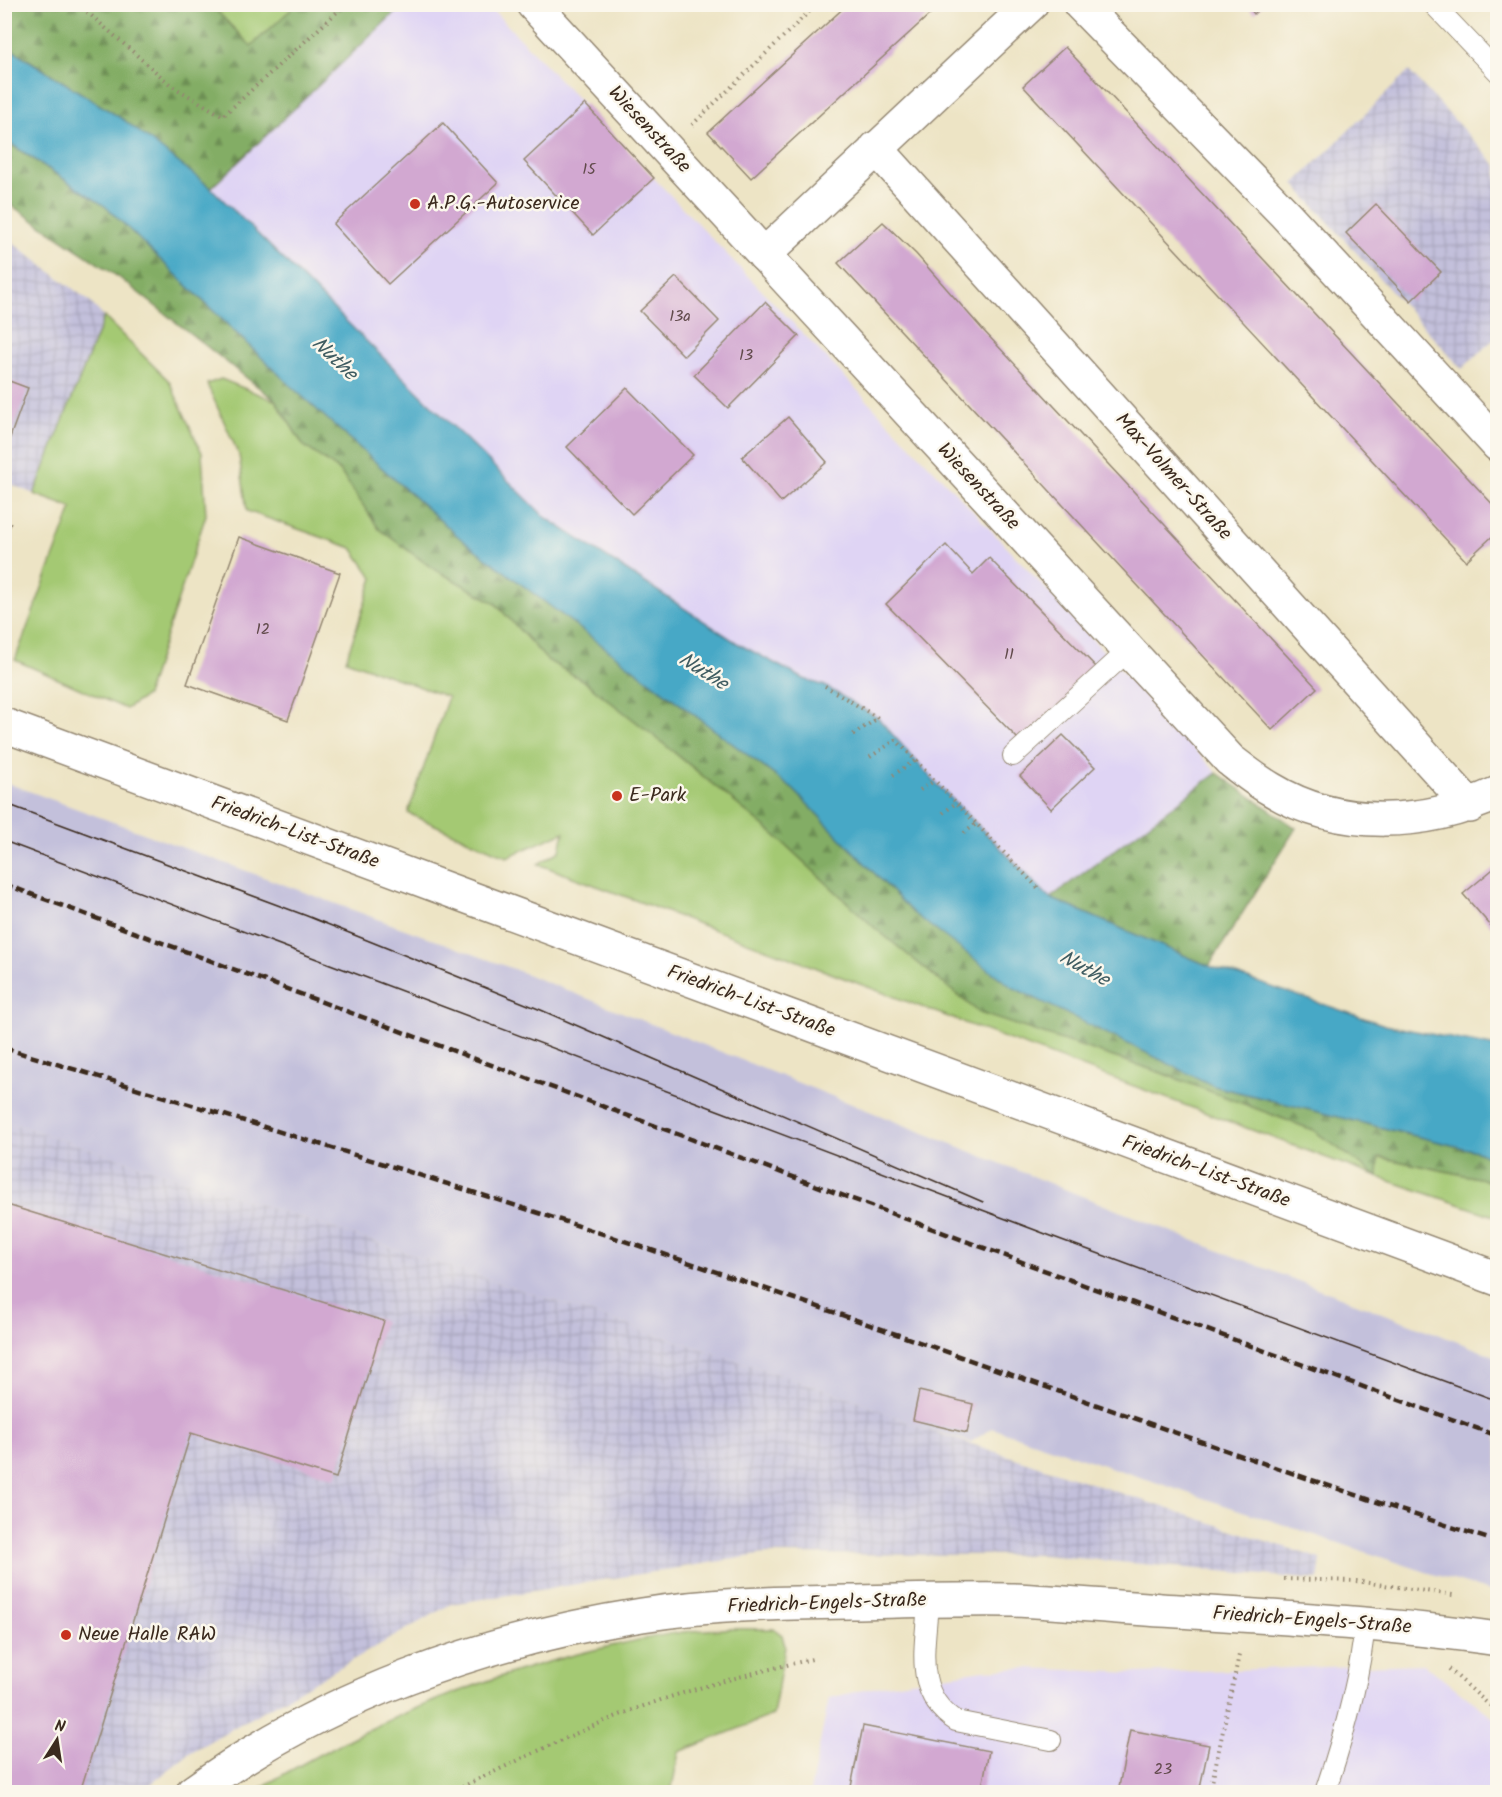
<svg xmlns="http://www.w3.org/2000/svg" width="1502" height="1797" viewBox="0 0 1502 1797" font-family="Kalam,sans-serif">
<defs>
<pattern id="industrial-grid" width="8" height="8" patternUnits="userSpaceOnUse" patternTransform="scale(1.5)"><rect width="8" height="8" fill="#c3c0db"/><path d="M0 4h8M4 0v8" fill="none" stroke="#a8a5bc"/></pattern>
<pattern id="forest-firs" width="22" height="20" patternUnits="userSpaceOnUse" patternTransform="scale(1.5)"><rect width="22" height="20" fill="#83ad65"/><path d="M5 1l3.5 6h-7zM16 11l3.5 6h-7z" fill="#6c8d53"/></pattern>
</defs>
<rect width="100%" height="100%" fill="#fbf7ec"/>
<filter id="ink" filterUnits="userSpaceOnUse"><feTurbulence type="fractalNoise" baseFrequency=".0167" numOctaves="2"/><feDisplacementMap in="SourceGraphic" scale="12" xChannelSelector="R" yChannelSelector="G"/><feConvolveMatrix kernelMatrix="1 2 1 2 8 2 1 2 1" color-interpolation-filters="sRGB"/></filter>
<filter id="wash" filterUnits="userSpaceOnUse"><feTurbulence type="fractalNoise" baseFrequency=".008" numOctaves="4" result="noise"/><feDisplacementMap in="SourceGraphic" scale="24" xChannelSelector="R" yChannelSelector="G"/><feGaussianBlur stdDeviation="1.35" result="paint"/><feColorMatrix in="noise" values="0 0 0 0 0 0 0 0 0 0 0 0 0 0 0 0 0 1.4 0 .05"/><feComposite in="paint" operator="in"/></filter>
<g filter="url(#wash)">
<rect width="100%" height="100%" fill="#ede4c5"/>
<g fill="#dfd4f4">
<polygon points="403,5 488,5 975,513 1217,773 1050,898 934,781 878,718 825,686 804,679 737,643 545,517 211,188"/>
<polygon points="1424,1664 1497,1720 1497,1792 810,1792 829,1698 885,1685 984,1670 1023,1668 1137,1673"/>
</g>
<g fill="url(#industrial-grid)">
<polygon points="1409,71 1497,166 1497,336 1462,369 1294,184"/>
<polygon points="4,236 89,301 104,317 34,494 5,482"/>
<polygon points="5,1121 857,1400 911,1424 1321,1559 1318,1580 1042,1555 765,1554 451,1604 191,1752 141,1792 5,1792"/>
</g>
<polygon fill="#c3c0db" points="4,782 511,968 1217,1250 1497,1357 1497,1593 1426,1572 992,1428 971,1442 911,1424 857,1400 5,1121"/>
<g fill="#a4c973" stroke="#707a48" stroke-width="1.5">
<polygon points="211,5 296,5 251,47"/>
<polygon points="104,317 169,381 202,453 206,515 146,696 126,709 15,660 72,508 34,494"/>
<polygon points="221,379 276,401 303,445 340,471 380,529 431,567 495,603 547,660 584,681 653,735 776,836 875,928 980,1013 1162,1073 1313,1130 1377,1176 1378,1157 1483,1179 1497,1185 1497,1217 1378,1177 538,864 560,851 564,832 507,857 408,813 448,697 346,660 373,578 352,548 247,511 239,455 207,384"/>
<path d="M774,1629L782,1635L785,1646L773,1715L679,1752L671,1792H254C360,1727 472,1679 594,1650C630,1642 669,1632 706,1630C729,1628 752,1629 774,1629Z"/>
</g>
<g fill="url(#forest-firs)" stroke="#5f6c42" stroke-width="1.5">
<polygon points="4,5 211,5 251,46 296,5 403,5 211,188 124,120 5,45"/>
<polygon points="4,140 105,206 294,389 460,538 794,790 913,913 1214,1086 1480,1152 1497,1162 1497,1185 1483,1179 1379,1157 1378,1177 1313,1130 1162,1073 980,1013 875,928 776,836 653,735 584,681 547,660 495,603 431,567 379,529 340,471 303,445 276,401 121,279 5,201"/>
<polygon points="1217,773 1296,828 1209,966 1050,898"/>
</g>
<polygon fill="#46a8c6" stroke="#406972" stroke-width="1.5" points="4,45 124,120 211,188 545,517 737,643 804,679 825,686 878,718 934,781 1050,898 1209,966 1385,1025 1497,1047 1497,1162 1480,1152 1214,1086 1012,987 913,913 794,790 460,538 294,389 105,206 5,140"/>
<g id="blocks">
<g fill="#d2a8d1">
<polygon points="848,4 941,4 751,178 708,132"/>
<polygon points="1246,4 1264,4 1254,14"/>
<polygon points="1065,47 1498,510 1498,531 1466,561 1023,86"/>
<polygon points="585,104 654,178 593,235 524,161"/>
<polygon points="443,123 498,183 388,284 333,224"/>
<polygon points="1376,204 1441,272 1411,301 1346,233"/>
<polygon points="883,222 916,254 983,330 1317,688 1272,730 838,263"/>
<polygon points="676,277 719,321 684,356 640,311"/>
<polygon points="765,302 799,336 728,408 694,375"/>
<polygon points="4,379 28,388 5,451 4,451"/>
<polygon points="627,388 693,455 632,514 567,447"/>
<polygon points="788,417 827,462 781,502 742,457"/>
<polygon points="239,537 340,573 288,720 187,684"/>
<polygon points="946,545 973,574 989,558 1101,672 1019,740 886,604"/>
<polygon points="1063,735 1095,767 1051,809 1020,776"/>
<polygon points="1498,865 1498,934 1463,894"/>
<polygon points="4,1204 384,1321 336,1478 191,1433 80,1792 4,1792"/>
<polygon points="919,1391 973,1404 967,1433 913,1420"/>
<polygon points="863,1726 989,1751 981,1792 850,1792"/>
<polygon points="1130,1730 1209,1745 1199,1792 1118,1792"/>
</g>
</g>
</g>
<g filter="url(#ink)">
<use href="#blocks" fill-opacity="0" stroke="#948772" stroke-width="1.5"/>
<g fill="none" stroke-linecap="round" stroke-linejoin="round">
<defs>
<g id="lane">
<polyline points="1433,4 1498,72"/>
<polyline points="1013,756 1129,650"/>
<path d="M928,1601C926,1646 912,1693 956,1721L1051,1740"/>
<path d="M1325,1792C1343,1739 1360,1680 1365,1623"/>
</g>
<g id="street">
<path d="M533,4L1230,760C1243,770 1257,781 1271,789C1340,831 1427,826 1498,793"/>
<polyline points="1080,4 1285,214 1498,445"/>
<polyline points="876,148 1470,806"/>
<polyline points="764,255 1031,4"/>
</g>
<path id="secondary" d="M193,1792C324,1697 482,1640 642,1615C710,1604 781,1603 850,1602C904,1601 959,1599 1013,1600C1062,1602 1112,1607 1161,1610C1273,1617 1386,1623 1498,1639"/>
<polyline id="primary" points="4,725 1498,1279"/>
</defs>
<use href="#lane" stroke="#948772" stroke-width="22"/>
<use href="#street" stroke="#948772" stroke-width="36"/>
<use href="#secondary" stroke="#948772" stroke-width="36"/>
<use href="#primary" stroke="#948772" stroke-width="36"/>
<g stroke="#948772" stroke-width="4" stroke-dasharray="1.5 4.5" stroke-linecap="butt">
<polyline points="78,4 172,86 223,116 346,4"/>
<polyline points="692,125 817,4"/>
<polyline points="4,523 11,525"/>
<polyline points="825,686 878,718 851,736"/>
<polyline points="870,757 896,740 1038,888"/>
<polyline points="893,775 916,760"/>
<polyline points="920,790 934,781"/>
<polyline points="943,813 956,803"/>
<polyline points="964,833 976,824"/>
<polyline points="1284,1579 1356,1581 1453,1595"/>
<polyline points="1449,1669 1498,1713"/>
<path d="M451,1792C512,1764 572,1733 635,1709C693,1688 752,1673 812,1659"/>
<polyline points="1210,1792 1239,1655"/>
</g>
<use href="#lane" stroke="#fff" stroke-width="20"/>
<use href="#street" stroke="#fff" stroke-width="33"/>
<use href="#secondary" stroke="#fff" stroke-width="33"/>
<use href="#primary" stroke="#fff" stroke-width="33"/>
<g stroke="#3b2a1e" stroke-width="1.5">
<polyline points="4,803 307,916 541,1010 983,1202"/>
<polyline points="4,841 1059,1239 1498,1401"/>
</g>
<g stroke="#3b2a1e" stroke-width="4.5" stroke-dasharray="9 4.5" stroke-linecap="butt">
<polyline points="4,884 1084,1285 1498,1436"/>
<path d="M4,1048C251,1123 499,1197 743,1281C995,1367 1244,1460 1498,1542"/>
</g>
</g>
</g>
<g fill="#c8321e" stroke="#fbf7ec" stroke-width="2">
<circle cx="415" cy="204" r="6"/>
<circle cx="617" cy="796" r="6"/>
<circle cx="66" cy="1635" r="6"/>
</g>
<g text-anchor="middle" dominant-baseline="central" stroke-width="5" stroke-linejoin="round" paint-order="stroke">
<g font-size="16" fill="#614a4b">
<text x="589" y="169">15</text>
<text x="680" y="316">13a</text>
<text x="746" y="355">13</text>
<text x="263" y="629">12</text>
<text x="1009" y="654">11</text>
<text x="1163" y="1769">23</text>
</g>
<g font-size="20" fill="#3b2a1e" stroke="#fbf7ec">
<text transform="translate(649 130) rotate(47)">Wiesenstraße</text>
<text transform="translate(1173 477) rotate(48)">Max-Volmer-Straße</text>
<text transform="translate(978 487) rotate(47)">Wiesenstraße</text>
<text transform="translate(295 833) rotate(20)">Friedrich-List-Straße</text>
<text transform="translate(751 1002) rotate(20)">Friedrich-List-Straße</text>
<text transform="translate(1206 1172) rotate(20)">Friedrich-List-Straße</text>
<text transform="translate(827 1604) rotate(-2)">Friedrich-Engels-Straße</text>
<text transform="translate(1312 1621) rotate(4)">Friedrich-Engels-Straße</text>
</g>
<g font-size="20" fill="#3b2a1e" stroke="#fbf7ec" text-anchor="start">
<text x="427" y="204">A.P.G.-Autoservice</text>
<text x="629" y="796">E-Park</text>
<text x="78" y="1635">Neue Halle RAW</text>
</g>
<g font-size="21" font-style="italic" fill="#3f5c61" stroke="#fbf7ec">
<text transform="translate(334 359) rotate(43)">Nuthe</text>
<text transform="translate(703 672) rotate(32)">Nuthe</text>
<text transform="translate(1084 969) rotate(29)">Nuthe</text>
</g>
</g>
<rect width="1502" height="1797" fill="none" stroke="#fbf7ec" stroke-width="24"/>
<g transform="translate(57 1740) rotate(12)" stroke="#fbf7ec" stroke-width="4.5" paint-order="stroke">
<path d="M0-4.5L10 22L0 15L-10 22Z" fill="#3b2a1e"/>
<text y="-9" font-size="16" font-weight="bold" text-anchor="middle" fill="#3b2a1e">N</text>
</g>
</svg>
